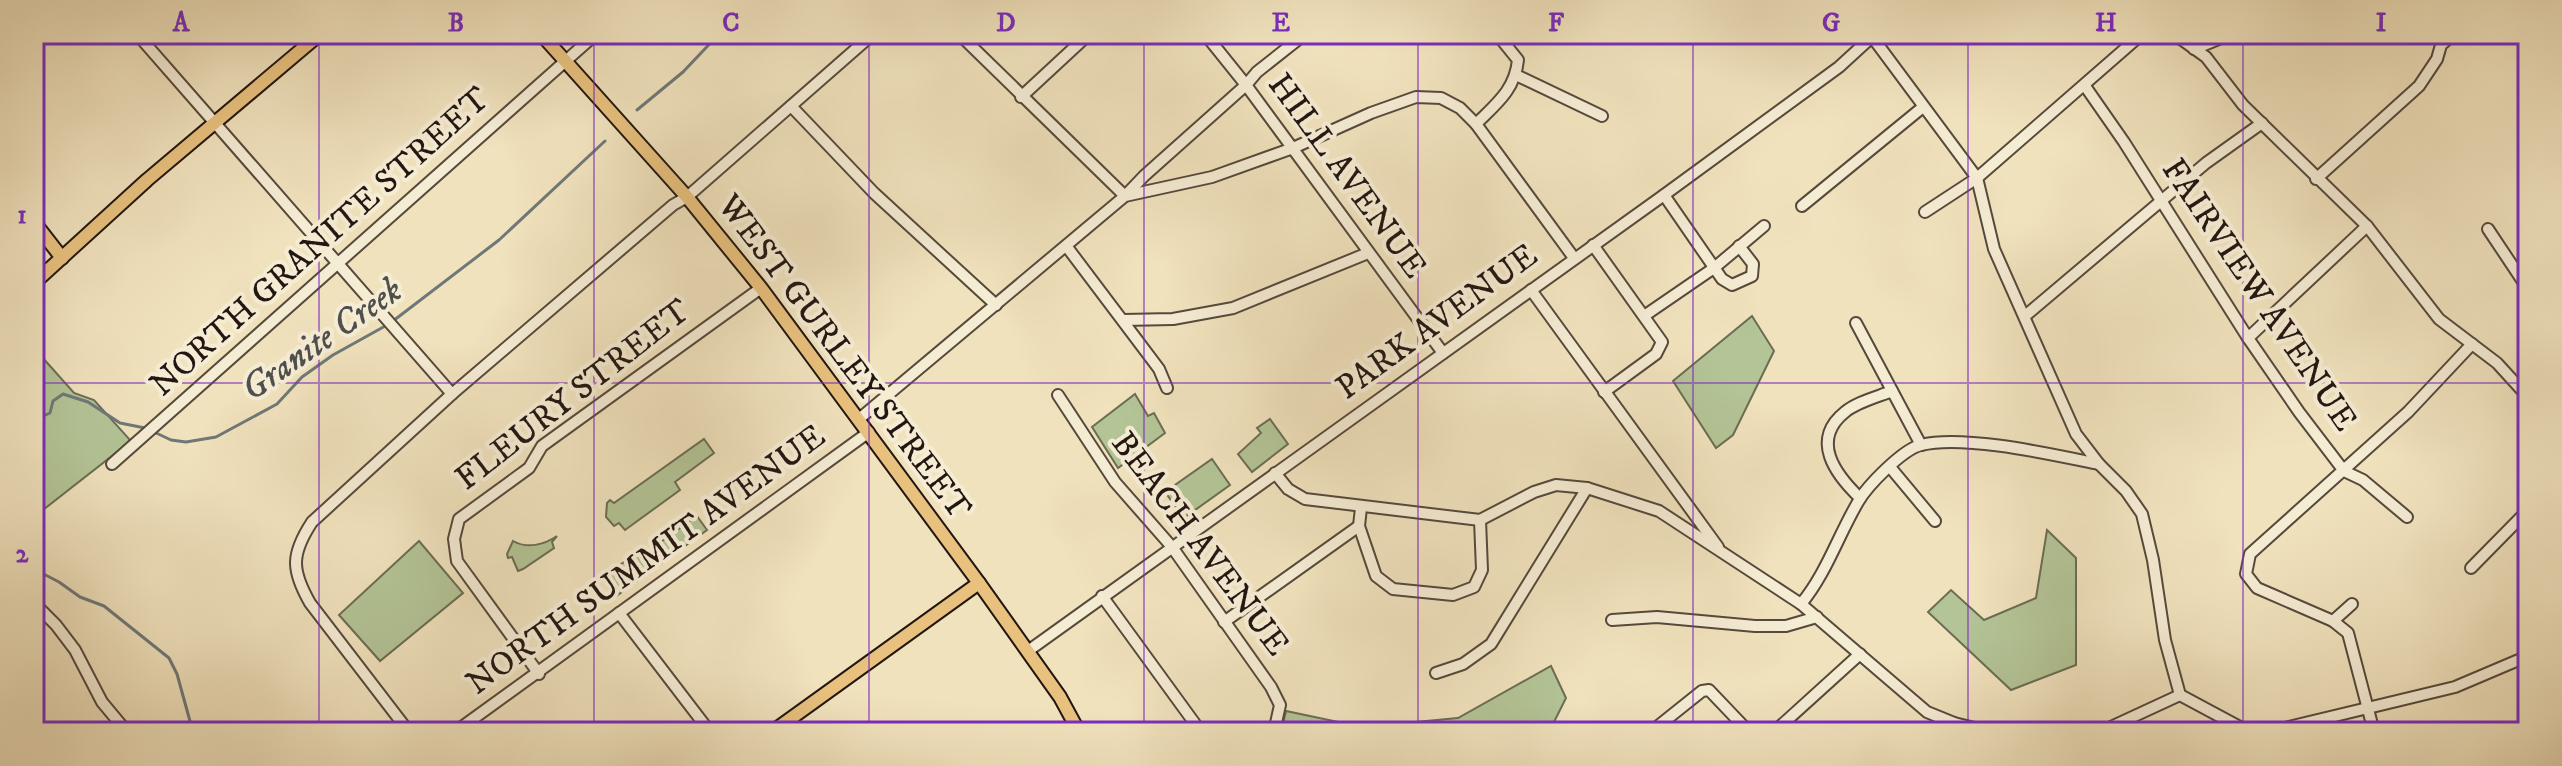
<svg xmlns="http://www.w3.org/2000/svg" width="2562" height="766" viewBox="0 0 2562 766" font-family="'IM FELL DW Pica',serif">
<rect width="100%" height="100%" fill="#f0e2bd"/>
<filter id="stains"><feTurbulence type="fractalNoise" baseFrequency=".0025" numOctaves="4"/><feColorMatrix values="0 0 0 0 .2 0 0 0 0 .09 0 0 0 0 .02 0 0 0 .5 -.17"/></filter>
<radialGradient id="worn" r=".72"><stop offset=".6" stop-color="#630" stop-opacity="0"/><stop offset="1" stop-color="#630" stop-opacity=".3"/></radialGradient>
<g fill="#b3c496" stroke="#6b6d54" stroke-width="2">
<polygon points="1752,316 1774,351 1733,435 1716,448 1673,381"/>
<polygon points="34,348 74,393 94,400 131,441 34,517"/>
<polygon points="1135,394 1148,416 1154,413 1165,433 1118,468 1092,427"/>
<polygon points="1270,419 1288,444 1252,472 1238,454 1261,433 1257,428"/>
<polygon points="704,439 714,453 675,482 680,490 625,530 619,523 614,526 606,517 607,503 610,500 614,503"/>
<polygon points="1212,459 1230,485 1184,518 1165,492"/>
<polygon points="697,516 707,530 615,597 602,578 639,551 643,555"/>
<polygon points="2047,530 2076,558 2076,665 2011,690 1928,612 1951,590 1984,620 2036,598"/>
<path d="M557,536L552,542L554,548L523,569L518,571L512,557L508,558L507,554L513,541C527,549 544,545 557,536Z"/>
<polygon points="419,541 463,593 380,661 339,615"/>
<polygon points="1551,666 1566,698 1549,732 1281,732 1286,711 1362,727 1458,718"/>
</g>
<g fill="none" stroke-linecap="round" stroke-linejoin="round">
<g stroke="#6f7878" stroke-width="3">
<polyline points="637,110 683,72 719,34"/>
<polyline points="393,321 499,240 605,141"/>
<polyline points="34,416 41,417 50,413 53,401 63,394 88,402 120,423 145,428"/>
<polyline points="152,431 171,440 186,442 216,437 277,404 302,377 333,355 387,325"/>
<polyline points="34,569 59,582 80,597 104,606 169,658 177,674 193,732"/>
</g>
<defs>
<g id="minor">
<polyline points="137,34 452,394"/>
<polyline points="959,34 1125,196 1144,176 1246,85 1257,72 1305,34"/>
<polyline points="1205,34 1246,85 1443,353"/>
<polyline points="2174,34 2206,57 2243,105 2367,226 2439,319 2497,363 2528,397"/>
<polyline points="34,38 39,34"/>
<polyline points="1873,38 1977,178 1994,249 2076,434 2099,464 2126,491 2142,514 2153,560 2165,640 2180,695 2249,732"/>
<polyline points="2194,49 2231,34"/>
<polyline points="1516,75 1602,116"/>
<polyline points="2085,86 2124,142 2248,338 2299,412 2344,471 2363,480 2407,517"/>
<polyline points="1021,97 1089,34"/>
<polyline points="791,106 874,193 996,305"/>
<path d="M1476,124C1496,104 1515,90 1518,60L1497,34"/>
<polyline points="2316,179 2419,86 2437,59 2441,45 2449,38 2462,34"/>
<polyline points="1664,195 1722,279 1732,285 1752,276 1753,264 1739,246"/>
<polyline points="1802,206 1923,107"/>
<polyline points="1925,212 1977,178 2142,34"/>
<polyline points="2488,229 2528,289"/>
<polyline points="1593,245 1662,342 1656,354 1604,392"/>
<polyline points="1067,247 1159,369 1167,388"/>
<polyline points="1531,290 1718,547"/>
<polyline points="1644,316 1714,268 1764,226"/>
<polyline points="2025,316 2206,163 2262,123"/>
<polyline points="1123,320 1173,319 1233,308 1368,253"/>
<polyline points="1856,323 1921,445"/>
<polyline points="2248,338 2367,226"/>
<polyline points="1058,395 1115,482 1172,547 1271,687 1280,705 1274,732"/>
<polyline points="859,419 1125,196 1212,177 1293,148 1371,113 1416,97 1441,98 1460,108 1476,124 1574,258"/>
<polyline points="112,464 596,34"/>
<polyline points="1890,467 1935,521"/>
<polyline points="1275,473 1288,489 1305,499 1480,520 1534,492 1556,485 1587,488 1659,511 1801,604 1927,712 1954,723 1991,732"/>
<path d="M1860,498C1835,474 1810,440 1845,412C1857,402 1877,397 1892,391"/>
<polyline points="1361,508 1359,526 1376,576 1393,589 1453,595 1474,587 1482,570 1480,520"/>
<polyline points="2471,568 2528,510"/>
<polyline points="1102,596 1201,732"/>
<polyline points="34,603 56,625 75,650 102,702 127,732"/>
<path d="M1801,604C1826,574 1838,536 1858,502C1867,486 1903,449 1921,445C1963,434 2054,455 2099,464"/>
<polyline points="619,613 710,732"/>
<polyline points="1612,620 1657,617 1755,626 1786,626 1817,617"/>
<polyline points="2333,621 2352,604"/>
<polyline points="1224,622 1359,526"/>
<polyline points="1028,651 1664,195 1839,67 1875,34"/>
<polyline points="1436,673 1463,664 1491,644 1587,488"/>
<polyline points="539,674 457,561 454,539 459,519 529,468 542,446 761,288"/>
<polyline points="1652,731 1702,691 1709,690 1749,732"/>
<path d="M409,732L310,603C291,570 291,554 312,522L452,394L673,205L687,197L873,34"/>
<polyline points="455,732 869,432"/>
<polyline points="1774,732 1860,654"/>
<polyline points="1945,732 1954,723"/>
<polyline points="2100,732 2180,695"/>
<polyline points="2277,732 2285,728 2455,687 2528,656"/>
<polyline points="2374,732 2348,633 2333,621 2257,588 2246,574 2250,554 2408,412 2472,344"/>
</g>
<g id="major">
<polyline points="541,34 687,197 761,288 979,583 1060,697 1079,732"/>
<polyline points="34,222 62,258"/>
<polyline points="34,283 147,180 320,34"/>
<polyline points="772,732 979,583"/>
</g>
</defs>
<use href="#minor" stroke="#56493c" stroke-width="14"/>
<use href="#major" stroke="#231611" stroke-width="16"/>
<use href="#minor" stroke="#f5ecd4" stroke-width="10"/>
<use href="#major" stroke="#e8c17e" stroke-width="12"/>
</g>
<path fill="none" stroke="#7b2cbf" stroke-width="2" stroke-opacity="0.55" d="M319,34V732M594,34V732M869,34V732M1144,34V732M1418,34V732M1693,34V732M1968,34V732M2243,34V732M34,383H2528"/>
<g text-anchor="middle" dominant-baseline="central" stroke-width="8" stroke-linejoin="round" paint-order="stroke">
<g font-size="34" fill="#231611" stroke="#f5ecd4">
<text transform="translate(1347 176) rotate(54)">HILL AVENUE</text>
<text transform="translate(320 242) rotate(-42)">NORTH GRANITE STREET</text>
<text transform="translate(2259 295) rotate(56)">FAIRVIEW AVENUE</text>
<text transform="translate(1437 322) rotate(-36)">PARK AVENUE</text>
<text transform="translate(844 357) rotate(53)">WEST GURLEY STREET</text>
<text transform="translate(573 395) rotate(-38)">FLEURY STREET</text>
<text transform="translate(1200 544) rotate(53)">BEACH AVENUE</text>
<text transform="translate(646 560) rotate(-36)">NORTH SUMMIT AVENUE</text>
</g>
<g font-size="36" font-style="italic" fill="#4f4f4d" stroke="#f5ecd4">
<text transform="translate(322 340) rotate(-35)">Granite Creek</text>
</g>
</g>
<rect width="2562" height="766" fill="none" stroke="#f0e2bd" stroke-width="88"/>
<rect x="44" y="44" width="2474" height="678" fill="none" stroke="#7b2cbf" stroke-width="3"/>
<g font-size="26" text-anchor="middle" font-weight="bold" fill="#7b2cbf">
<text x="181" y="31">A</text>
<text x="456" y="31">B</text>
<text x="731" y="31">C</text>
<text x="1006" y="31">D</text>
<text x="1281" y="31">E</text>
<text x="1556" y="31">F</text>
<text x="1831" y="31">G</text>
<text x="2106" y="31">H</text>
<text x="2381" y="31">I</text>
<text x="22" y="223">1</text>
<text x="22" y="562">2</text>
</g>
<rect width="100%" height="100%" filter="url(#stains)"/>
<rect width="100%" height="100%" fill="url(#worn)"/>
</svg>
